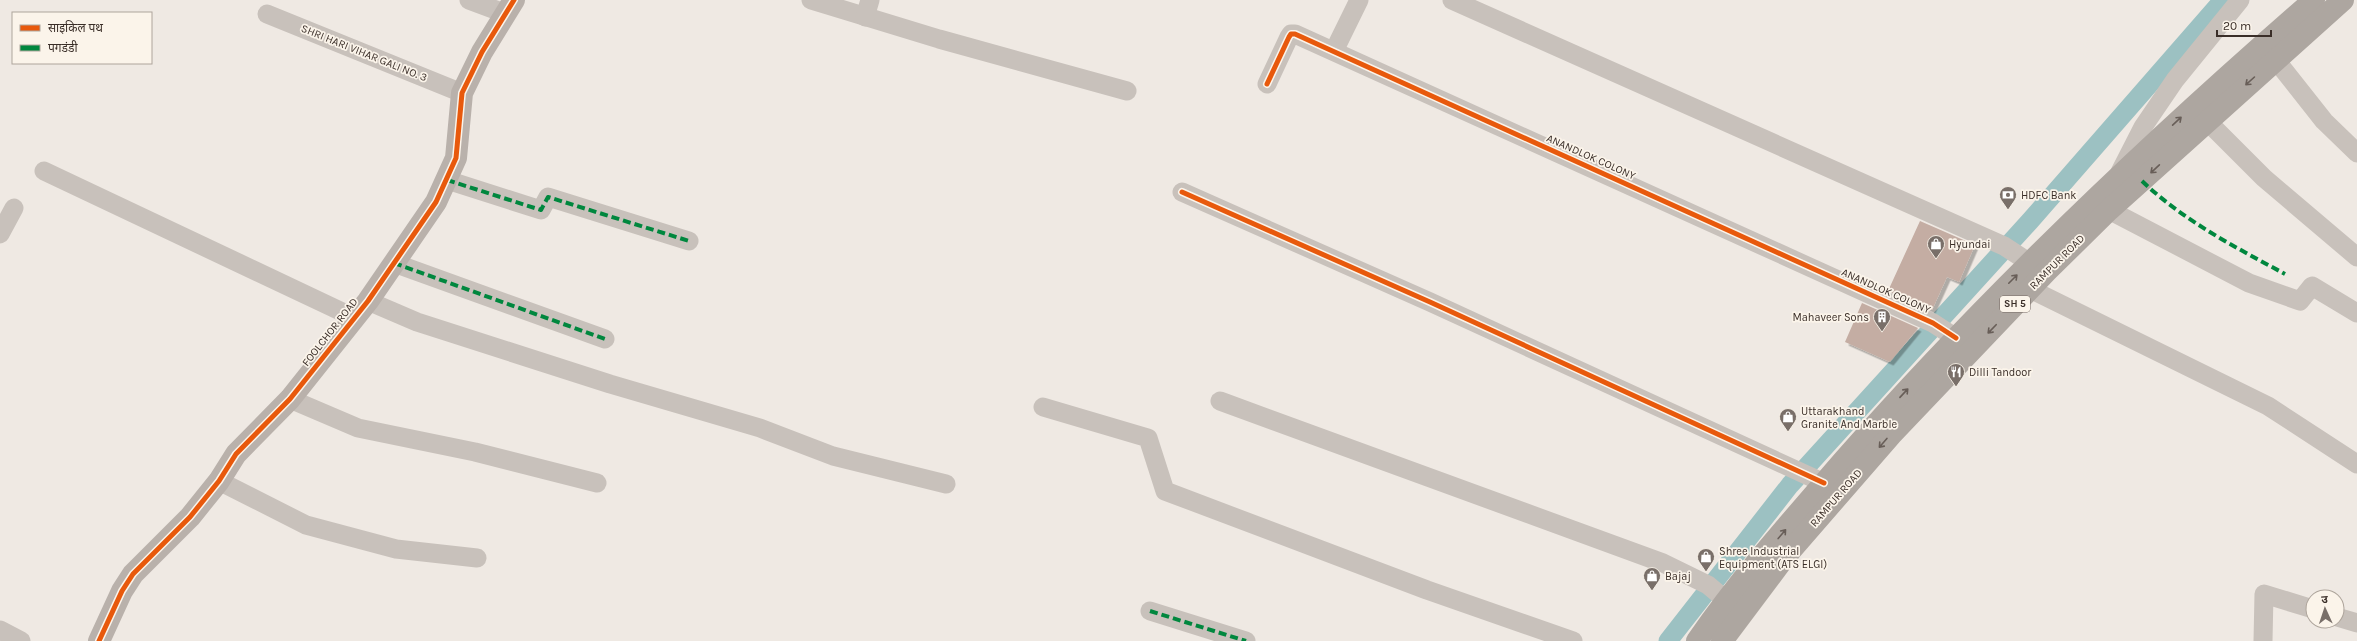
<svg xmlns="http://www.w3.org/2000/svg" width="2357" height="641" viewBox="0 0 2357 641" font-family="Karla,'Noto Sans Devanagari',sans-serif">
<defs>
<filter id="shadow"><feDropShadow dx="3.5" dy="3.5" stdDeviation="0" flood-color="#0004"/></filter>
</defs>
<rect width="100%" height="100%" fill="#efe9e3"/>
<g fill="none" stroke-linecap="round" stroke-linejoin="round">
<polyline stroke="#9cc1c2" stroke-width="19" points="1668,641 1790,485 2030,221 2223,0"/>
</g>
<g fill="#c4ada3" filter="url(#shadow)">
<polygon points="1920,221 1975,245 1959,282 1947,277 1932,310 1888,291"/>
<polygon points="1862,303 1918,328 1890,362 1845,342"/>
</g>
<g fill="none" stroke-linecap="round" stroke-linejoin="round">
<g stroke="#c8c1bb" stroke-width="19">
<polyline points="469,0 504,13"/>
<polyline points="811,0 939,39 1127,91"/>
<polyline points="1452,0 2004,246 2030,263"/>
<polyline points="267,14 462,93"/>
<polyline points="865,17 870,0"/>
<polyline points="1334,51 1359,0"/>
<polyline points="2275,59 2324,121 2357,153"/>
<polyline points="1267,84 1289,37 1291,34 1295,34 1933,323 1956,338"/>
<polyline points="2207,121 2264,178 2357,257"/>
<polyline points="44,171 355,318"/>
<polyline points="2120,172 2143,127 2175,80 2240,0"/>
<polyline points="447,180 541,210 548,197 689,241"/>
<polyline points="1182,192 1430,302 1824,483"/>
<polyline points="2109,210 2249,283 2300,301 2312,286 2357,313"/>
<polyline points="0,234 14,208"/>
<polyline points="394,263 605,339"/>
<polyline points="2030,289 2268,406 2357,464"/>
<polyline points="368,301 417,322 610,384 760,428 833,456 946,484"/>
<polyline points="290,399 358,428 475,452 597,483"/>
<polyline points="1220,401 1663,563 1708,585 1727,601"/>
<polyline points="1043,407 1148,438 1165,491 1427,590 1573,641"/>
<polyline points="219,481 306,525 396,549 477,558"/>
<polyline points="1150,611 1246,641"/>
<polyline points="2337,617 2357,623"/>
<polyline points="0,630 21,641"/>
<polyline points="2263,641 2264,594 2313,609"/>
</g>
<polyline stroke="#b9b1ab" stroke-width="22" points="99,641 122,591 133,574 190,517 219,481 236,454 290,399 368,301 436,202 456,158 462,93 482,52 514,0"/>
<g stroke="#ada6a0" stroke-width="22">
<path d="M1697,641C1741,577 1793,519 1844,460C1989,295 2148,144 2314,0"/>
<polyline points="1722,641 1785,557 1891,435 2047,271 2109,210 2343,0"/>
</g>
<g stroke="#00873e" stroke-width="4" stroke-dasharray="8 4" stroke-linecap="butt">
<polyline points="447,180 541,210 548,197 689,241"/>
<path d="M2142,181C2184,221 2235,247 2285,274"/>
<polyline points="394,263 605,339"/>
<polyline points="1150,611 1246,641"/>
</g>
<defs>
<g id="cycleway">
<polyline points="1267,84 1289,37 1291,34 1295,34 1933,323 1956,338"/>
<polyline points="1182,192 1430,302 1824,483"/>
<polyline points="99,641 122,591 133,574 190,517 219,481 236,454 290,399 368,301 436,202 456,158 462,93 482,52 514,0"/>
</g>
</defs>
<use href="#cycleway" stroke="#fbf4ea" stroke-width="8"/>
<use href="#cycleway" stroke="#e8590c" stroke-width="5"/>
</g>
<defs><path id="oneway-shaft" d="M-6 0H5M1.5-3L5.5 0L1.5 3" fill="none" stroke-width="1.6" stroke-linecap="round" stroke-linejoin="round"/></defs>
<g stroke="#685e58">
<use href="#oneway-shaft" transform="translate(2250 81) rotate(138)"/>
<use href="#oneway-shaft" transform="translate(2177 121) rotate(-43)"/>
<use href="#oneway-shaft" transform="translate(2155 169) rotate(137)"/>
<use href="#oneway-shaft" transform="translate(2013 279) rotate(-45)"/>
<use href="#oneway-shaft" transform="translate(1992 329) rotate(134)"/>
<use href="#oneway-shaft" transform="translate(1904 393) rotate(-47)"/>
<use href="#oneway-shaft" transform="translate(1883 443) rotate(131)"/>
<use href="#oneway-shaft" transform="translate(1782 534) rotate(-50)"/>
</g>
<defs>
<symbol id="bank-pin" viewBox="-11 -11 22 30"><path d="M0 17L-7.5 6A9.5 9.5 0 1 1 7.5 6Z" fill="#796f69" stroke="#fbf4ea"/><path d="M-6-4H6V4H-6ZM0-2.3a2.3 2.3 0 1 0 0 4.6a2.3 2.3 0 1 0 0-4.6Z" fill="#fff"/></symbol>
<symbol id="shop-pin" viewBox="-11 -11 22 30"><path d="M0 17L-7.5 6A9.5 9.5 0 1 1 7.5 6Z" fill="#796f69" stroke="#fbf4ea"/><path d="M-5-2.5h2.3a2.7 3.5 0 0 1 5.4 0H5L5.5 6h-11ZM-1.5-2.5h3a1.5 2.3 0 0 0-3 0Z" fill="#fff"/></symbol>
<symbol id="building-pin" viewBox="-11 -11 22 30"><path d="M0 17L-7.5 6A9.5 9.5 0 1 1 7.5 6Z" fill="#796f69" stroke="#fbf4ea"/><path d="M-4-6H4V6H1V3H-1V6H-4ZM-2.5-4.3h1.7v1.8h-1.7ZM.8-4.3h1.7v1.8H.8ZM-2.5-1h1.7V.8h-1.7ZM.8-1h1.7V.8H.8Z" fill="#fff"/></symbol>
<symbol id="restaurant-pin" viewBox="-11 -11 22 30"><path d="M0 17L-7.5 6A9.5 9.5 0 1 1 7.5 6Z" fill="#796f69" stroke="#fbf4ea"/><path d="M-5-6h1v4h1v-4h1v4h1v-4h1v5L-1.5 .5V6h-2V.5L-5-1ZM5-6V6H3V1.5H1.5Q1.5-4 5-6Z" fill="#fff"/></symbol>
</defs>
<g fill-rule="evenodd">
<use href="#bank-pin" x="1998" y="185" width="20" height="27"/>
<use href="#shop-pin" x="1926" y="234" width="20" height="27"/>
<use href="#building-pin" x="1872" y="307" width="20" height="27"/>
<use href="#restaurant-pin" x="1946" y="362" width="20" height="27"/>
<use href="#shop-pin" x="1778" y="407" width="20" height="27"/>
<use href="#shop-pin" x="1696" y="547" width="20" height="27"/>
<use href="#shop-pin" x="1642" y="566" width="20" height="27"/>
</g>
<g text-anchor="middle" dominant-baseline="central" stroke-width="3.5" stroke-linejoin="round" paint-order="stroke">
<rect fill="#fbf4ea" stroke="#746962" stroke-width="1" x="2000" y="296" width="30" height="16" rx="3"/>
<g font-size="10" font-weight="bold" fill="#3a2e28">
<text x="2015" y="304">SH 5</text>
</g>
<g font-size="11" fill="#3a2e28" stroke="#fbf4ea">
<text transform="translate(364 53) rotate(22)">SHRI HARI VIHAR GALI NO. 3</text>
<text transform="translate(1591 157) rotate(24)">ANANDLOK COLONY</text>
<text transform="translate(2057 262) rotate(-45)">RAMPUR ROAD</text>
<text transform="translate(1886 291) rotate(24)">ANANDLOK COLONY</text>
<text transform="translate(330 332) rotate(-52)">FOOLCHOR ROAD</text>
<text transform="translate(1836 498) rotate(-49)">RAMPUR ROAD</text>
</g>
<g font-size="11" fill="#3a2e28" stroke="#fbf4ea" text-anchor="start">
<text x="2021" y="195">HDFC Bank</text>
<text x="1949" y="244">Hyundai</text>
<text x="1869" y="317" text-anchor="end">Mahaveer Sons</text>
<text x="1969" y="372">Dilli Tandoor</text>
<text x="1801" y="411">Uttarakhand<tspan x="1801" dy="13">Granite And Marble</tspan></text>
<text x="1719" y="551">Shree Industrial<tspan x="1719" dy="13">Equipment (ATS ELGI)</tspan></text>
<text x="1665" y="576">Bajaj</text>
</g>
</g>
<rect x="12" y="12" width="140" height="52" fill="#fbf4ea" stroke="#aea59c"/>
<rect x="20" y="25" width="20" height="6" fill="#e8590c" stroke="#aea59c"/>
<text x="48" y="32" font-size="12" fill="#3a2e28">साइकिल पथ</text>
<rect x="20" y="45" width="20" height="6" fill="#00873e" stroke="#aea59c"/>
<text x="48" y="52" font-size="12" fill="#3a2e28">पगडंडी</text>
<g transform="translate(2325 609) rotate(357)"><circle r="19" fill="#fbf4ea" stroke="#aea59c"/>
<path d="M0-3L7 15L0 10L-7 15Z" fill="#796f69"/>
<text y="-6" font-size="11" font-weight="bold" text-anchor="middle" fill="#3a2e28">उ</text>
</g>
<path d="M2217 30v6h54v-6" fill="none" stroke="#3a2e28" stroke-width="2"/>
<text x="2223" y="30" font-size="12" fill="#3a2e28" stroke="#fbf4ea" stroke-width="3" paint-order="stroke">20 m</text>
</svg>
